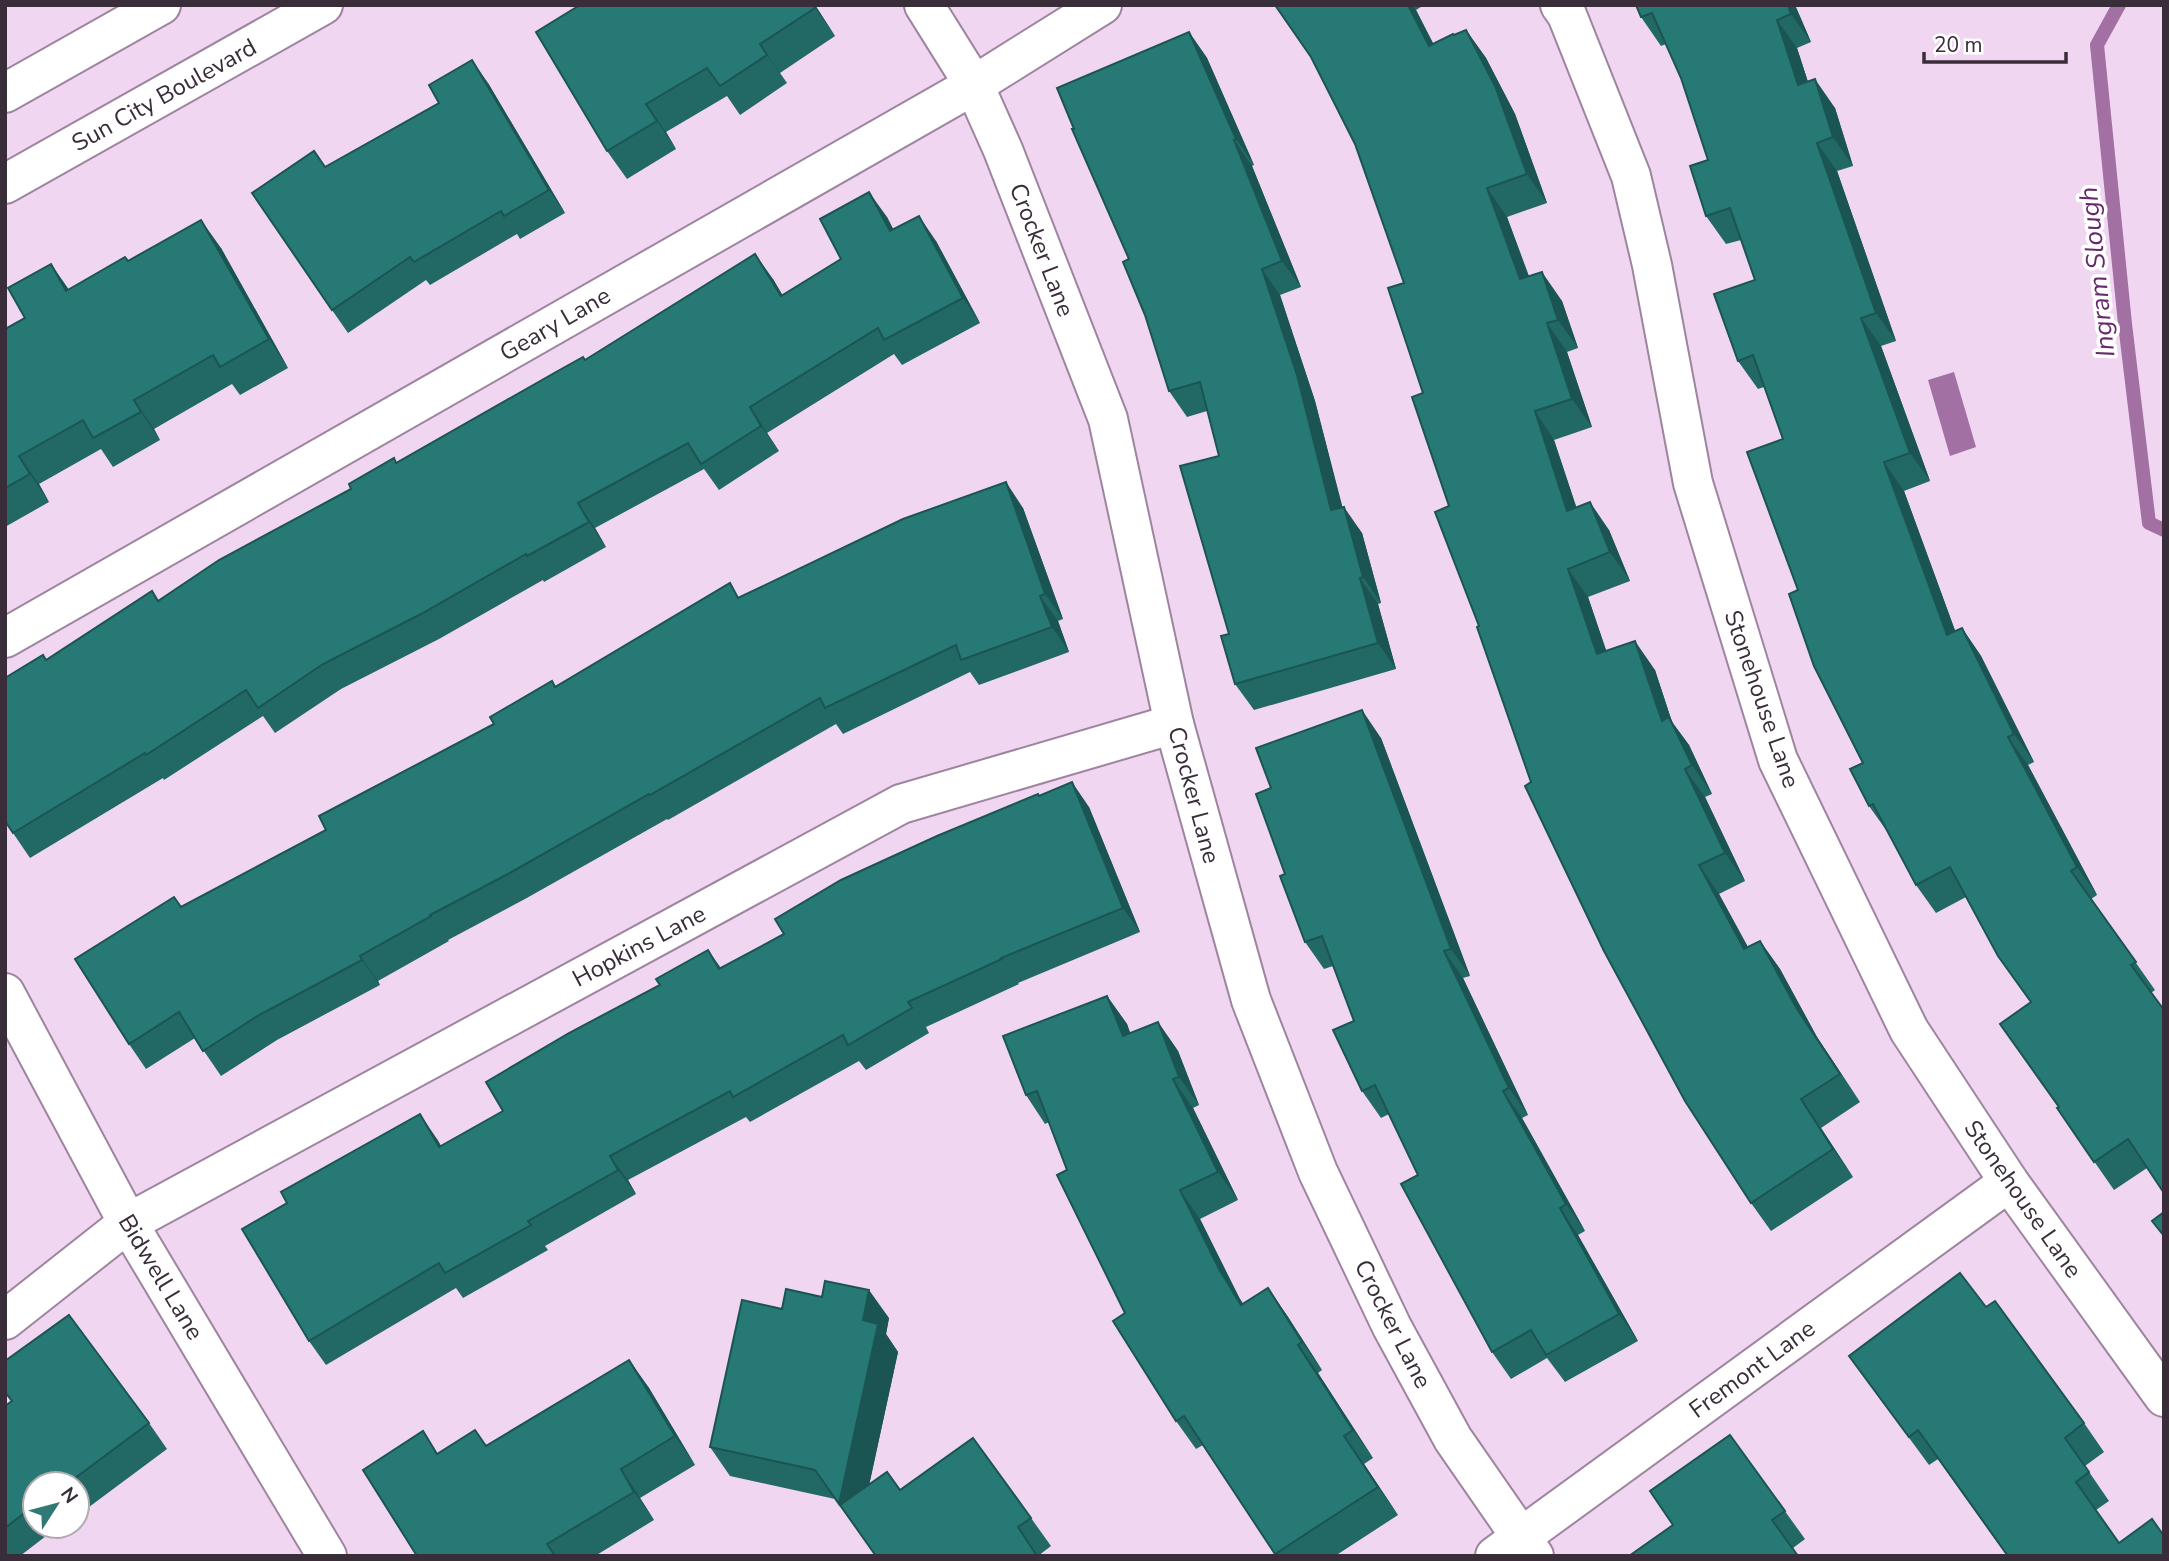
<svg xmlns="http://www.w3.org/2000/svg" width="2169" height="1561" viewBox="0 0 2169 1561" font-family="'Nunito Sans',sans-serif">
<rect width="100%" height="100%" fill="#f1d6f2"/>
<polygon fill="#a370a4" points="1954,372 1976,447 1950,456 1928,380"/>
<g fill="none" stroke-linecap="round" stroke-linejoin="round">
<polyline stroke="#a370a4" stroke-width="14" points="2119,5 2097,45 2125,324 2149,523 2164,530"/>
<defs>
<g id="minor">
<polyline points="924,5 974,85 1003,150 1108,419 1174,724 1251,1000 1318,1172 1392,1327 1453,1439 1534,1556"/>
<polyline points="1560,5 1567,15 1631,176 1652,265 1693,483 1778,760 1909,1030 2009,1182 2164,1397"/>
<polyline points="5,638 974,85 1102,5"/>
<polyline points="5,993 128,1223 327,1556"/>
<polyline points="5,1320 128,1223 901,804 1174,724"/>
<polyline points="1495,1556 2009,1182"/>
</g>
<g id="tertiary">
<polyline points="5,93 161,5"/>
<polyline points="5,184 323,5"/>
</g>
</defs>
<use href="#minor" stroke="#9e859f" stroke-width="42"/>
<use href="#tertiary" stroke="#9e859f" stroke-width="42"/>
<use href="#minor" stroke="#fff" stroke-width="38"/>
<use href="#tertiary" stroke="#fff" stroke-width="38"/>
</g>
<g fill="#226865">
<polygon points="580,5 815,5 835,36 780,73 787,83 740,115 727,96 666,132 676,149 627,179 607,151"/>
<polygon points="1275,5 1424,5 1416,10 1433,44 1466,30 1486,58 1515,114 1547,203 1507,217 1529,276 1562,301 1578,348 1567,352 1592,427 1554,440 1576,507 1609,530 1630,581 1588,597 1606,651 1655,670 1672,722 1689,745 1712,794 1705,797 1745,881 1719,894 1748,947 1760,941 1780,969 1817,1037 1860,1102 1821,1128 1853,1177 1771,1231 1751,1203 1531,782 1479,626 1449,506 1423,393 1404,283 1355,144 1311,57"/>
<polygon points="1636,5 1795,5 1811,42 1797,48 1808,82 1835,108 1853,166 1837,171 1896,341 1881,346 1930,481 1904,491 1955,631 1962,628 1981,656 2034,762 2028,765 2097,895 2091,899 2155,990 2151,993 2147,1168 2114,1190 2057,1108 2059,1107 2031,1002 1966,897 1936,913 1916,885 1889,834 1869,806 1863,763 1798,590 1783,439 1764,387 1758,389 1738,361 1755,280 1741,240 1726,244 1706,216 1708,160 1681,78 1666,44 1661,46 1641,17"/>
<polygon points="1189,32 1207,58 1254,165 1252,166 1301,287 1280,295 1315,401 1342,507 1362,533 1381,603 1378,604 1396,669 1254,710 1235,684 1229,634 1219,456 1207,411 1187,417 1169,391"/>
<polygon points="488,83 565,213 520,239 517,234 430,285 426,280 348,333 332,310"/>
<polygon points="887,217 893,230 936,241 980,323 902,365 894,354 767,433 779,451 719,490 704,469 595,528 606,547 544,582 543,580 439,639 341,689 275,733 263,716 164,780 163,778 30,858 13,833 46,660 158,601 397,462 585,360 773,279 782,295 841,259"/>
<polygon points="221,248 288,368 240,395 232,384 154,429 160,440 113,467 101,449 39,484 49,502 5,527 5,329 25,318 51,264 69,290 128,261"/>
<polygon points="1023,508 1063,619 1058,621 1069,652 979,685 970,672 843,734 836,724 668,820 667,819 525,899 448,940 449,941 378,981 380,985 277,1040 221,1076 195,1038 146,1069 129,1044 182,907 326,830 555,686 740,597"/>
<polygon points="1381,738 1470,976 1463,978 1528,1115 1522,1118 1585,1231 1578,1235 1638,1341 1565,1382 1547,1358 1511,1379 1492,1352 1418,1175 1389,1114 1381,1118 1362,1091 1354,1021 1333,966 1324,969 1305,942 1271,788"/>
<polygon points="1039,796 1089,807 1140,932 1018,983 1019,984 926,1027 929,1033 866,1070 859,1061 750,1122 746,1117 628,1180 636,1194 545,1246 548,1250 463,1298 456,1288 326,1365 309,1341 287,1203 437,1139 441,1146 503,1111 660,985 708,950 721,968"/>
<polygon points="1107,996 1127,1024 1130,1033 1158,1022 1178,1051 1199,1105 1193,1108 1238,1200 1200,1219 1242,1304 1268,1288 1288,1317 1322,1370 1318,1373 1373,1458 1364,1464 1398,1515 1335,1556 1276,1556 1203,1445 1196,1449 1176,1421 1125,1313 1067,1170 1049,1122 1045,1124 1026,1095"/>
<polygon points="1986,1307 2084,1423 2104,1452 2085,1466 2109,1501 2096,1510 2119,1543 2164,1556 2007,1556 1938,1459 1929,1465 1849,1356"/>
<polygon points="782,1309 889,1318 886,1334 898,1352 869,1485 900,1490 1031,1518 1051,1546 1038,1556 876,1556 835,1499 730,1476 710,1447"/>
<polygon points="629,1360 649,1388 695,1465 640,1498 654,1520 595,1556 417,1556 438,1453 486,1445"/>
<polygon points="5,1361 149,1423 167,1449 89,1507 87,1504 77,1512 77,1484 35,1484 35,1526 59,1526 20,1556 5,1556 5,1406 11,1401 5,1393"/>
<polygon points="1730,1435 1805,1539 1793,1548 1673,1525"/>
</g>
<g fill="#1b5553">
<polygon points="813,5 815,5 835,36"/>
<polygon points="1408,5 1413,5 1416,10 1449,74 1429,46"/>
<polygon points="1788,5 1795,5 1811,42 1791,14"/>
<polygon points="1777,20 1797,48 1818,113 1798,85"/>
<polygon points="1466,30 1486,58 1515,114 1547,203 1527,174"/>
<polygon points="1189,32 1207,58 1254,165 1236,139"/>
<polygon points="760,44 780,73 787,83 767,55"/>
<polygon points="472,60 488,83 565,213 549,190"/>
<polygon points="1815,79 1835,108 1853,166 1833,137"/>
<polygon points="646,104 666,132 676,149 657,121"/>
<polygon points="1234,140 1252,166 1301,287 1282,261"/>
<polygon points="1817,143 1837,171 1896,341 1876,313"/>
<polygon points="1487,188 1507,217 1540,308 1520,279"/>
<polygon points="869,192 887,217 908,257 890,231"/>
<polygon points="919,216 936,241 980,323 963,298"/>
<polygon points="201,220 221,248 288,368 269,339"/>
<polygon points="755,254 773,279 798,321 781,296"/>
<polygon points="51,264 71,293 66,291"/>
<polygon points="1262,269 1280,295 1315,401 1350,536 1331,510"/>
<polygon points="1542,272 1562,301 1578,348 1558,320"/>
<polygon points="1861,318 1881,346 1930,481 1910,453"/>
<polygon points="1547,323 1567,352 1592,427 1572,399"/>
<polygon points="134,400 154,429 160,440 141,412"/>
<polygon points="750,407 767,433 779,451 761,426"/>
<polygon points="1535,411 1554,440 1587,539 1567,511"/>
<polygon points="19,456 39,484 49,502 30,474"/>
<polygon points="1884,462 1904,491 1967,663 1947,635"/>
<polygon points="1006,482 1023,508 1063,619 1045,594"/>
<polygon points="1590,502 1609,530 1630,581 1610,552"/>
<polygon points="578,503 595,528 606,547 589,522"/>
<polygon points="1344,507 1362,533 1381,603 1363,577"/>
<polygon points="1568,569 1588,597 1617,682 1597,654"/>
<polygon points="1360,578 1378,604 1396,669 1378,643"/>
<polygon points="1040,596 1058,621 1069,652 1052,627"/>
<polygon points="1962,628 1981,656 2034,762 2014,734"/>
<polygon points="1635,641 1655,670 1672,722 1689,745 1712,794 1662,721"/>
<polygon points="1362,710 1381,738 1470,976 1451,949"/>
<polygon points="2008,737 2028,765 2097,895 2077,867"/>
<polygon points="1685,769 1705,797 1745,881 1725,853"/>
<polygon points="1072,782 1089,807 1140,932 1123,908"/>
<polygon points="1699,865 1719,894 1764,977 1744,949"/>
<polygon points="1760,941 1780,969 1817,1037 1860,1102 1797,1009"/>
<polygon points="1444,951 1463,978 1528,1115 1509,1088"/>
<polygon points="360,956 378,981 380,985 362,960"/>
<polygon points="1107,996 1127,1024 1142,1065 1123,1036"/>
<polygon points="1158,1022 1178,1051 1199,1105 1179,1077"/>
<polygon points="1173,1079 1193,1108 1238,1200 1218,1172"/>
<polygon points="1503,1091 1522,1118 1585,1231 1566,1204"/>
<polygon points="1801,1099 1821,1128 1853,1177 1833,1149"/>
<polygon points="420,1114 437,1139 456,1172 439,1147"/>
<polygon points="610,1156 628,1180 636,1194 618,1170"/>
<polygon points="1180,1190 1200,1219 1239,1297 1261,1333 1241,1305 1219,1269"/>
<polygon points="1560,1208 1578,1235 1638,1341 1619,1314"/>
<polygon points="1268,1288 1288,1317 1322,1370 1302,1342"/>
<polygon points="869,1290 889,1318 886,1334 898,1352 859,1532 839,1504 863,1320"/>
<polygon points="1298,1345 1318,1373 1373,1458 1353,1430"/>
<polygon points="629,1360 649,1388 695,1465 675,1436"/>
<polygon points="1344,1436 1364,1464 1398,1515 1378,1487"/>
<polygon points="621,1469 640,1498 654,1520 634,1492"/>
</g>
<g fill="#277976" stroke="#1b5553" stroke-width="2">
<polygon points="580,5 813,5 815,8 760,44 767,55 720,86 707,68 646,104 657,121 607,151 536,32"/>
<polygon points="1275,5 1408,5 1429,46 1453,34 1454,35 1466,30 1495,86 1527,174 1487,188 1520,279 1542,272 1558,320 1547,323 1572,399 1535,411 1567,511 1590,502 1610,552 1568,569 1597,654 1635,641 1662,721 1669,717 1692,765 1685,769 1725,853 1699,865 1744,949 1760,941 1797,1009 1840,1074 1801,1099 1833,1149 1751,1203 1685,1101 1604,951 1525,786 1531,782 1477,627 1479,626 1435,512 1449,506 1412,397 1423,393 1388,288 1404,283 1355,144 1311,57"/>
<polygon points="1636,5 1788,5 1791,14 1777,20 1798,85 1815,79 1833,137 1817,143 1876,313 1861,318 1910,453 1884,462 1947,635 1962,628 2014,734 2008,737 2077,867 2071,871 2136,962 2131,965 2164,1010 2164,1193 2128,1139 2094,1162 2057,1108 2059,1107 2000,1024 2031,1002 1998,956 1950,867 1916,885 1873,804 1869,806 1850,769 1863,763 1814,666 1789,594 1798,590 1747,452 1783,439 1753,355 1738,361 1714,294 1755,280 1730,208 1706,216 1690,166 1708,160 1681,78 1652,13 1641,17"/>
<polygon points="1189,32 1236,139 1234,140 1282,261 1262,269 1297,375 1331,510 1344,507 1363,577 1360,578 1378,643 1235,684 1221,636 1229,634 1180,466 1219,456 1200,382 1169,391 1145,315 1123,262 1129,259 1072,129 1074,129 1057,88"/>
<polygon points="472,60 549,190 504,216 501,211 414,262 410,257 332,310 252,193 314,151 325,167 439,103 429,85"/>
<polygon points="869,192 890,231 919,216 963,298 884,340 878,328 750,407 761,426 701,464 688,443 578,503 589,522 527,556 526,554 421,614 323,664 258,708 246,690 146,755 145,753 13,833 5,821 5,678 43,655 46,660 152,591 158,601 219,560 351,489 349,484 394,458 396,463 556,372 583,357 585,360 755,254 781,296 841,259 820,219"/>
<polygon points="201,220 269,339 220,367 213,355 134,400 141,412 93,438 83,420 19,456 30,474 5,488 5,329 25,318 8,288 51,264 66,291 125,257 128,261"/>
<polygon points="1006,482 1045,594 1040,596 1052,627 961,660 956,645 825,708 820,698 650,795 649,794 508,874 430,915 431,916 360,956 362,960 259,1015 203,1051 179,1012 129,1044 75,959 174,897 181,907 326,830 319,816 494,724 490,717 552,681 555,687 730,583 738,598 903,519"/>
<polygon points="1362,710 1451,949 1444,951 1509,1088 1503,1091 1566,1204 1560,1208 1619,1314 1546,1355 1531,1330 1492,1352 1401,1184 1418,1175 1375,1085 1362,1091 1333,1030 1354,1021 1322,936 1305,942 1280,876 1285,874 1256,794 1271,788 1256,748"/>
<polygon points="1072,782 1123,908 1001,958 1002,959 908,1002 912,1008 848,1045 843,1035 733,1097 730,1091 610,1156 618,1170 528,1221 531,1225 445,1273 439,1263 309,1341 242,1229 287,1203 281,1192 420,1114 439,1147 503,1111 486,1082 569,1033 660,985 656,979 708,950 719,969 784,934 775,919 841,880 937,836 1038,794 1039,796"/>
<polygon points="1107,996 1123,1036 1158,1022 1179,1077 1173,1079 1218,1172 1180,1190 1219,1269 1241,1305 1268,1288 1302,1342 1298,1345 1353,1430 1344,1436 1378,1487 1275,1554 1184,1416 1176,1421 1113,1321 1125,1313 1057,1175 1067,1170 1037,1091 1026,1095 1003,1036"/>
<polygon points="2164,1212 2164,1236 2152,1221"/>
<polygon points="1960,1273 1986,1307 1995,1301 2084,1423 2065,1438 2089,1472 2076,1482 2119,1543 2152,1519 2164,1536 2164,1556 2008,1556 1918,1430 1909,1437 1849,1356"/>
<polygon points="825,1281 869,1290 863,1320 878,1324 839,1504 815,1470 710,1447 742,1300 782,1309 786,1289 822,1297"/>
<polygon points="69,1315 149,1423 71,1481 69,1478 62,1484 35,1484 35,1505 5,1528 5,1406 12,1401 5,1392 5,1361"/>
<polygon points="629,1360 675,1436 621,1469 634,1492 547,1544 555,1556 417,1556 363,1470 423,1431 437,1454 475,1430 486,1446"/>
<polygon points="1730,1435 1785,1511 1772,1520 1798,1556 1634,1556 1632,1554 1673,1525 1650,1491"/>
<polygon points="973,1438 1031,1518 1018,1527 1037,1556 876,1556 840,1505 887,1472 900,1490"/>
</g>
<g text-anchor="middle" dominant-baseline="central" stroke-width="7" stroke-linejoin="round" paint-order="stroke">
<g font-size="24" fill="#382d38" stroke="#fff">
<text transform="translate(164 95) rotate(-29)">Sun City Boulevard</text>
<text transform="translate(1042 250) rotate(69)">Crocker Lane</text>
<text transform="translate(555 324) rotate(-30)">Geary Lane</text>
<text transform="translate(1762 699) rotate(71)">Stonehouse Lane</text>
<text transform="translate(1194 795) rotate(75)">Crocker Lane</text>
<text transform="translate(639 946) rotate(-28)">Hopkins Lane</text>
<text transform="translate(2023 1199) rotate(55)">Stonehouse Lane</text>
<text transform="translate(161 1277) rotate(59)">Bidwell Lane</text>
<text transform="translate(1393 1324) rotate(63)">Crocker Lane</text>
<text transform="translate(1752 1369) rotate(-36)">Fremont Lane</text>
</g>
<g font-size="26" font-style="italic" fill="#66286a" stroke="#fff">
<text transform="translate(2097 272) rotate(-96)">Ingram Slough</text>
</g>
</g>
<rect width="2169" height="1561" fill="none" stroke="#382d38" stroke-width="14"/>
<g transform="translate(56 1505) rotate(54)"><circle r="33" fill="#ffffff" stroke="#afabaf" stroke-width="2"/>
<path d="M0-5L12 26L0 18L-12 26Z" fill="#307976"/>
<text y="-10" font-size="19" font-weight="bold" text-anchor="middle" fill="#382d38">N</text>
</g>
<path d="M1924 52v10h142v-10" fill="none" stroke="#382d38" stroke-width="3.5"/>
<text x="1934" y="52" font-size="21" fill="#382d38" stroke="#ffffff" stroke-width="5" paint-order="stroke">20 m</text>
</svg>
